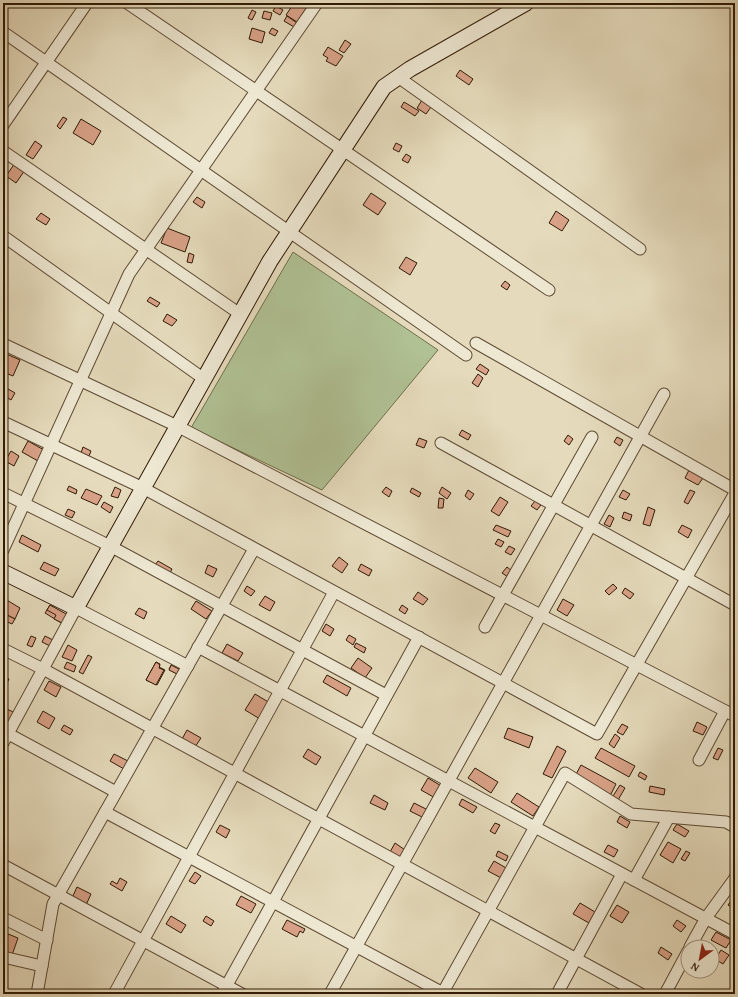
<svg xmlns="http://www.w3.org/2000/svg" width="738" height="997" viewBox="0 0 738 997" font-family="'Gentium Book Plus',serif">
<rect width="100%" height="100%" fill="#e5dbbc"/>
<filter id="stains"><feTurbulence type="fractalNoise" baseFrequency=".005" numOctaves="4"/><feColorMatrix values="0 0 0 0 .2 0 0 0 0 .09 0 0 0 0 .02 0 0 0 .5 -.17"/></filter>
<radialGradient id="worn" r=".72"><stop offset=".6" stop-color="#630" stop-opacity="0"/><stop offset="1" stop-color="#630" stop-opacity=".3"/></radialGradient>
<polygon fill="#b0c194" stroke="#706e4c" points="293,252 438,350 322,490 191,428"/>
<g fill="#d9a288" stroke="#301a05">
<polygon points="294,3 301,3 307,7 297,22 286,15"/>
<polygon points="276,6 283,10 280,15 273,11"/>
<polygon points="252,10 256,12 252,20 248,18"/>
<polygon points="264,11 272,13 270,20 262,18"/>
<polygon points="287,16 297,23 294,27 284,21"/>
<polygon points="252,28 265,32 262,43 249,39"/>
<polygon points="272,28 278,31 275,36 269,33"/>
<polygon points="345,40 351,44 344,53 339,50"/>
<polygon points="328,47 343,56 336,66 326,61 328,58 323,55"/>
<polygon points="460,70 473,79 469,85 456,76"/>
<polygon points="422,100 431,107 426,114 417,108"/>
<polygon points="404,102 419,111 415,116 401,107"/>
<polygon points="63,117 67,119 60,129 57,126"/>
<polygon points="81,119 101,131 93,145 73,133"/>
<polygon points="35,141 42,146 33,159 26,155"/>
<polygon points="396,143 402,146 399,152 393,149"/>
<polygon points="406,154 411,157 408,163 402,160"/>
<polygon points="15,163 25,170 16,183 6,176"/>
<polygon points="371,193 386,203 378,215 363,205"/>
<polygon points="197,197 205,202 202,208 193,202"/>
<polygon points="556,211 569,220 562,231 549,223"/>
<polygon points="41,213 50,219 46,225 36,219"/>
<polygon points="167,228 190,237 185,252 161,243"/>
<polygon points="189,253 194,255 192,263 187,262"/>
<polygon points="406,257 417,263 410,275 399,268"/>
<polygon points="505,281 510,285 507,290 501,286"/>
<polygon points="150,297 160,303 157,307 147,301"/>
<polygon points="167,314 177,320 172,326 163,321"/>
<polygon points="4,353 20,360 13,376 3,372 3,357"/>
<polygon points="480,364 489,370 486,375 476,369"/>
<polygon points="478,374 483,378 478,387 472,383"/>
<polygon points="3,386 15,393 11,400 3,395"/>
<polygon points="462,430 471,435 468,440 459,435"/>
<polygon points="568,435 573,439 569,445 564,441"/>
<polygon points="617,437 623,440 620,446 614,442"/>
<polygon points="419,438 427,441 424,448 416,445"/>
<polygon points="28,441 44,450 38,461 22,452"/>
<polygon points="83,447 91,451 89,456 81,453"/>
<polygon points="11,451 19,456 14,466 5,461"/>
<polygon points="689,470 703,478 698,485 685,478"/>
<polygon points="69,486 77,490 76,494 67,490"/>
<polygon points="115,487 121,490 118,498 111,496"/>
<polygon points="386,487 392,491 389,497 382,492"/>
<polygon points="442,487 451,493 447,499 439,493"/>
<polygon points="412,488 421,493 419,497 410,492"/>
<polygon points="86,489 102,496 97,505 81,498"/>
<polygon points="468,490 474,494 470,500 465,496"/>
<polygon points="623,490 630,494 626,500 619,497"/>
<polygon points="690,490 695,492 688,504 684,502"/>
<polygon points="500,497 508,502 499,516 491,511"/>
<polygon points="439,498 444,499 443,508 438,508"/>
<polygon points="535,501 541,505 537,510 531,506"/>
<polygon points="104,502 113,507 110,513 101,507"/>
<polygon points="648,507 655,510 650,526 643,524"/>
<polygon points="68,509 75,512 72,518 65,515"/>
<polygon points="624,512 632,515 630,521 622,518"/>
<polygon points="609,515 614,518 610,527 604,524"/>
<polygon points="496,525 511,531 508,537 493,530"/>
<polygon points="682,525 692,530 688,538 678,532"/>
<polygon points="22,535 41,545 38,552 19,542"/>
<polygon points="498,539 504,542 501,547 495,544"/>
<polygon points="509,546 515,549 511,555 505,552"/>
<polygon points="339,557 348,564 342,573 332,566"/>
<polygon points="158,561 172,569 170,573 155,565"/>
<polygon points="44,562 59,569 55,576 40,569"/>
<polygon points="361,564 372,570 369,576 358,570"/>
<polygon points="208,565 217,569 213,577 205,573"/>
<polygon points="507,567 512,571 508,577 502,573"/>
<polygon points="613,584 617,588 609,595 605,591"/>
<polygon points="247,586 255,591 251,596 244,591"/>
<polygon points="625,588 634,594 630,599 622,593"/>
<polygon points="418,592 428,599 423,605 413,599"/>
<polygon points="265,596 275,602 270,611 259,605"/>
<polygon points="5,599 20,608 15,619 3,613 3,603"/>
<polygon points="563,599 574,605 567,616 557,610"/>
<polygon points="196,601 212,611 206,619 191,609"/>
<polygon points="50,605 67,616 63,624 45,613"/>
<polygon points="50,605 68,615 64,624 54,619 56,615 47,610"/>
<polygon points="402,605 408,609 405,614 399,610"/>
<polygon points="139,608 147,612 144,619 135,614"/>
<polygon points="3,613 15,619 12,624 3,620"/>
<polygon points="326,624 334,629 330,636 322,631"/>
<polygon points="349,635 356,639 353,645 346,640"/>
<polygon points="31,636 36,638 32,647 27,645"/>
<polygon points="45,636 55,641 52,647 42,642"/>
<polygon points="356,643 366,648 364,653 354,647"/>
<polygon points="227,644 243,653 238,661 222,653"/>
<polygon points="68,645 77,650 72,661 62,657"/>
<polygon points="88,655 92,657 83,674 79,672"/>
<polygon points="358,658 372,668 365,678 351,668"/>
<polygon points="67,662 76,666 74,672 64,668"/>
<polygon points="156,662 160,664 159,667 165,670 157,685 146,680"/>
<polygon points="156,662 160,665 159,668 164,670 156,685 146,680"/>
<polygon points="172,664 176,666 177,664 180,666 177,674 169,669"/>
<polygon points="171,665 179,669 177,674 169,670"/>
<polygon points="3,675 9,679 5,687 3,686"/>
<polygon points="327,675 351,688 347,696 323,682"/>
<polygon points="49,681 61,687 56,697 44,690"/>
<polygon points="255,694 270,703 260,719 245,710"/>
<polygon points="3,707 15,713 10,722 3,718"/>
<polygon points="43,711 55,718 49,729 37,722"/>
<polygon points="697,722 707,727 703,735 693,731"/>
<polygon points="622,724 628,727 623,735 617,732"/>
<polygon points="64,725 73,730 70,735 61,730"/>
<polygon points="508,728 533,737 529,748 504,738"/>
<polygon points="187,730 201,738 195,747 182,739"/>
<polygon points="615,734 620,738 614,748 609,744"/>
<polygon points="557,746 566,751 552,778 543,774"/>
<polygon points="601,748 635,766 629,777 595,758"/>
<polygon points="718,748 723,750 718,760 713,758"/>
<polygon points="308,749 321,757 316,765 303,757"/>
<polygon points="114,754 128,761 124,769 110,761"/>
<polygon points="581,765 616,784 610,796 574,778"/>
<polygon points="475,768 498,782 491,793 468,778"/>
<polygon points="640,772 647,776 645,780 638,776"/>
<polygon points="428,778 443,787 437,799 421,790"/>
<polygon points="620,785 625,788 618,800 613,796"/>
<polygon points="650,786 665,789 664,795 649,792"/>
<polygon points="517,793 539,807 533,816 511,802"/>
<polygon points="374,795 388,803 385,810 370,803"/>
<polygon points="462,799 477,807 473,813 459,805"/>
<polygon points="414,803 428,810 424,818 410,811"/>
<polygon points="620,816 630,822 627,828 617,822"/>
<polygon points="495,823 500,825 495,834 490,831"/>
<polygon points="677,824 689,831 685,837 673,830"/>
<polygon points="220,825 230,830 226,838 216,832"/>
<polygon points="668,842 681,849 673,863 660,855"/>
<polygon points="395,843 408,852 403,860 390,852"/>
<polygon points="608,845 618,850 614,857 604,852"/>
<polygon points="498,851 508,856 506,861 496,856"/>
<polygon points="686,851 690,853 685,861 681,859"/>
<polygon points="494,861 508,869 503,879 488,871"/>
<polygon points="195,872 201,876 195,884 189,881"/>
<polygon points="120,878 127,882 122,891 110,884 112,881 117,884"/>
<polygon points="77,887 91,894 86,905 72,898"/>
<polygon points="735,895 735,910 728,905"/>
<polygon points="241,896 256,904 251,913 236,905"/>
<polygon points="580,903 595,912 589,923 573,914"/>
<polygon points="617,905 629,912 622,923 610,916"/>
<polygon points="171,916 186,925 181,933 166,924"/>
<polygon points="206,916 214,921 211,926 203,921"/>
<polygon points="287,920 305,929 303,933 300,931 297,937 282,929"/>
<polygon points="677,920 686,926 681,932 673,926"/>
<polygon points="3,932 18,938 11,958 3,956"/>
<polygon points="716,932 731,940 726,948 711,940"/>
<polygon points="661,947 672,954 668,960 658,953"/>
<polygon points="721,950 729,955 723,964 715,959"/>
</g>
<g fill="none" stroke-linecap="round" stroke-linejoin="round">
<defs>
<g id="street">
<polyline points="127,3 549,290"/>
<polyline points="3,32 466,355"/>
<polyline points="398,77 640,249"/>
<polyline points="3,125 87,3"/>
<polyline points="3,151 240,314"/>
<polyline points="3,236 204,379"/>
<polyline points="476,343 735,490"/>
<polyline points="3,344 177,426 735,716"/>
<polyline points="3,422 143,488 597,734 735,493"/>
<polyline points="441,443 735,605"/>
<polyline points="3,493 110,546 386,695"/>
<polyline points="3,550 129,274 317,3"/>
<polyline points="485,627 592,437"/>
<polyline points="198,647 735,934"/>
<polyline points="3,649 43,669 641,994"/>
<polyline points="3,731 116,792"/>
<polyline points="3,743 76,608 188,666"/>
<polyline points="699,760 725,711"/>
<polyline points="105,812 445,994"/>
<polyline points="3,865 242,994"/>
<polyline points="634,880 669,817"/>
<polyline points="3,918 47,940"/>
<polyline points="690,947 706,918 735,878"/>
<polyline points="3,957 42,966"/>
<polyline points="37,994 53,904 254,549"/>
<polyline points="114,994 334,592"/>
<polyline points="222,994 419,637"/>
<polyline points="330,994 664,394"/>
<polyline points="442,994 565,773 631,814 726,822 735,827"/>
<polyline points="557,994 622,874"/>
<polyline points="665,994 688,951"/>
</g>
<polyline id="secondary" points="3,572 76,608 270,261 384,87 410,69 526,3"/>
</defs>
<use href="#street" stroke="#5d4a33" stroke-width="13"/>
<use href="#secondary" stroke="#301a05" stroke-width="17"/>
<use href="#street" stroke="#eee8d3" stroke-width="11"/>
<use href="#secondary" stroke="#eee8d3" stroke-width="15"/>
</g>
<rect width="738" height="997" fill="none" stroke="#e5dbbc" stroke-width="16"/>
<rect x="4" y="4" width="730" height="989" fill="none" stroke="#301a05" stroke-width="2"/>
<rect x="8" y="8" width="722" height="981" fill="none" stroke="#301a05"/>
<g transform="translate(700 959) rotate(212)"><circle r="19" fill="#eee8d3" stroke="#a29681"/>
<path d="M0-3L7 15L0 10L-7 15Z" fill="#8f2418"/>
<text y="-6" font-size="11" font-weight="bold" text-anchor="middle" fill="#301a05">N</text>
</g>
<rect width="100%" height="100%" filter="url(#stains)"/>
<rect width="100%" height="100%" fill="url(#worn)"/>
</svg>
